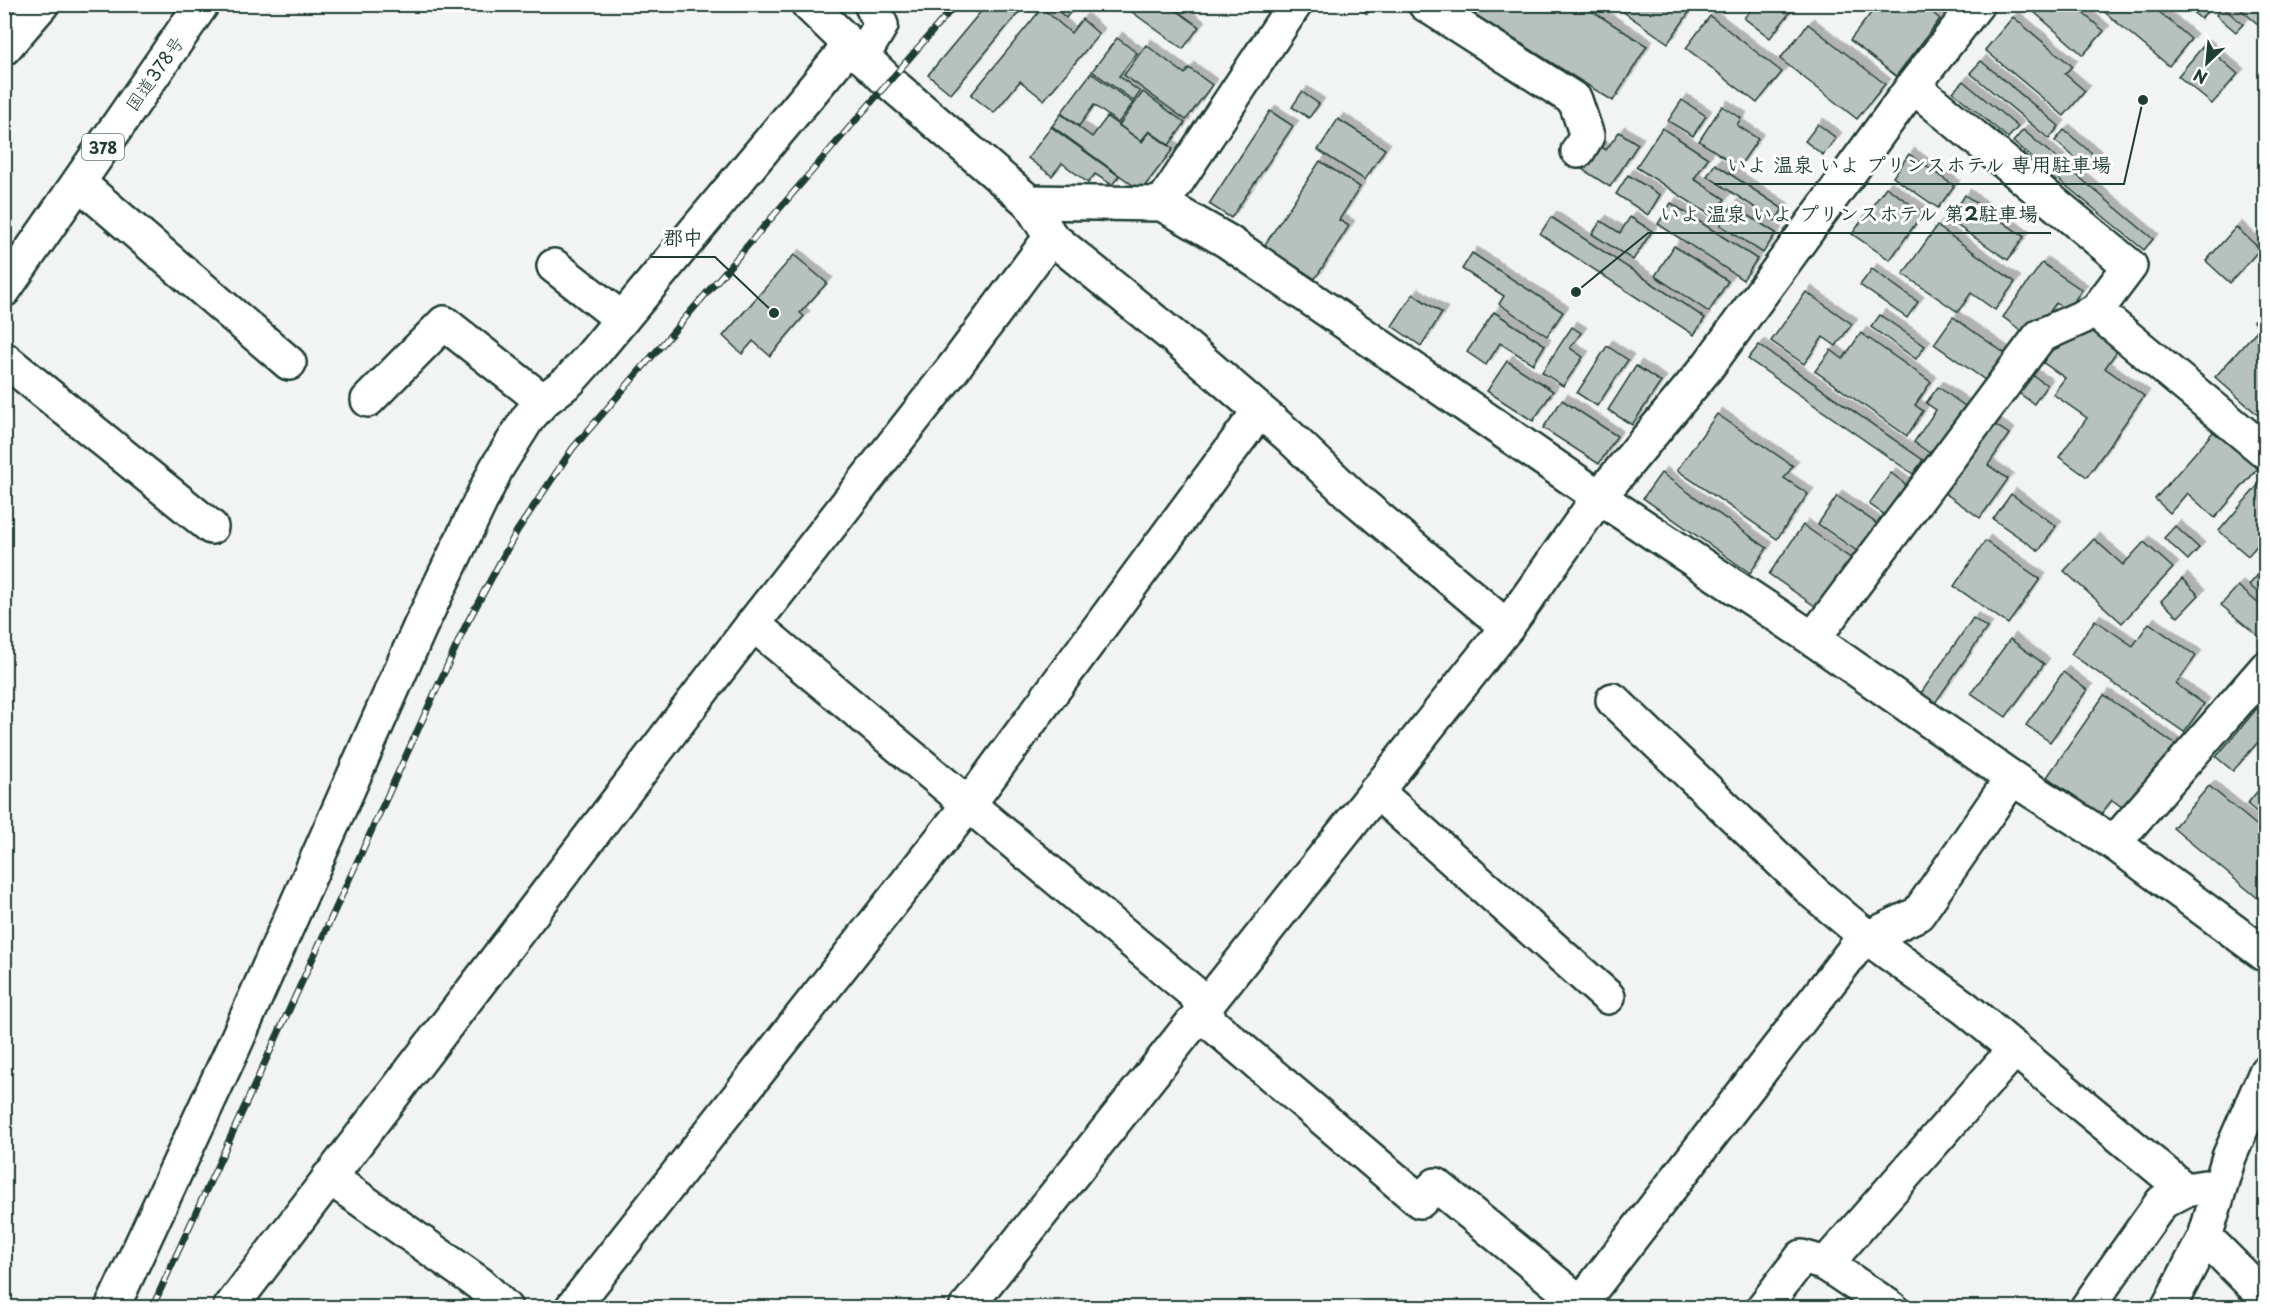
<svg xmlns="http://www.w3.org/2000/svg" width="2270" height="1312" viewBox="0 0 2270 1312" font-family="'Playpen Sans','Klee One',sans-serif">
<defs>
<filter id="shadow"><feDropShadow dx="5.5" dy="-5.5" stdDeviation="0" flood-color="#0004"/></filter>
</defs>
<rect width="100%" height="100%" fill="#f2f3f3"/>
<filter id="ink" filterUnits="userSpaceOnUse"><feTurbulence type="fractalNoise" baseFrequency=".0167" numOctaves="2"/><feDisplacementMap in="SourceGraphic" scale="12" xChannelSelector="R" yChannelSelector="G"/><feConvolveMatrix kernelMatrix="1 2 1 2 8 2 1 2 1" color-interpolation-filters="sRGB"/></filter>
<g filter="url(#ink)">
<g fill="#b7c1bd" stroke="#1f3d34" stroke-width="1.5" filter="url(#shadow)">
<polygon points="987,4 1025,5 951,94 928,75"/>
<polygon points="1051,4 1077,4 1066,18"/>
<polygon points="1121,4 1168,4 1199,27 1183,49"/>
<polygon points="1354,4 1374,4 1367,14"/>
<polygon points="1458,4 1581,4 1647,46 1613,101"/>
<polygon points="1612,4 1695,4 1668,43"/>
<polygon points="1755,4 1785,4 1792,10 1770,38 1744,18"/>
<polygon points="1878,4 1922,4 1940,19 1896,76 1850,40"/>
<polygon points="2025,4 2072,4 2104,31 2083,55"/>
<polygon points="2095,4 2150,4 2191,39 2169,66"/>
<polygon points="2183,4 2213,4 2201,19"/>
<polygon points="2234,4 2266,4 2266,31"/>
<polygon points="2222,7 2243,24 2236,32 2216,15"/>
<polygon points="1042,8 1071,33 1082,19 1099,34 1044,100 1020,81 994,113 971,95"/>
<polygon points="1710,16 1782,72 1757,103 1686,48"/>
<polygon points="2013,17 2072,66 2065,74 2085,91 2064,116 1985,50"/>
<polygon points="1808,24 1885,84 1857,119 1780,59"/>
<polygon points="1117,38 1137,53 1119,76 1140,92 1134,101 1092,71"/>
<polygon points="1146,45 1185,74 1189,68 1212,85 1186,120 1124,75"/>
<polygon points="2204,45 2238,74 2212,104 2178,76"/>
<polygon points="1981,61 2059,126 2049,139 1970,73"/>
<polygon points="1091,73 1133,103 1118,123 1094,105 1079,126 1061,113"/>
<polygon points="1963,81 2018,127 2008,138 1953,92"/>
<polygon points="1143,92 1185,123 1169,145 1149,131 1141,141 1119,125"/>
<polygon points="1302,92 1319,104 1309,118 1292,107"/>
<polygon points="1682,100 1706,116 1693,136 1668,121"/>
<polygon points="1722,106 1741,118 1737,125 1758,139 1739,167 1699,141"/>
<polygon points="1270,111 1293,126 1231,218 1209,204"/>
<polygon points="1061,114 1092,137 1107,117 1142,142 1149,132 1173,149 1141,191 1052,126"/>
<polygon points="1338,119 1385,149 1365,180 1318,150"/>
<polygon points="1818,124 1836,138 1823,155 1805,141"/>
<polygon points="1051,127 1119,176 1112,185 1095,174 1088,183 1062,163 1052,176 1028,158"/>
<polygon points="1662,128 1708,158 1694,179 1725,199 1713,217 1636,167"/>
<polygon points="2023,130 2153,239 2144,250 2013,142"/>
<polygon points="2064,130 2100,160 2091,171 2055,141"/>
<polygon points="1619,132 1638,144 1610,187 1582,169 1598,145 1606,150"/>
<polygon points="1909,154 1954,186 1938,208 1893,177"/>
<polygon points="1320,161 1360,187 1339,220 1349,226 1315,279 1264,246"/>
<polygon points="1715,164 1783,209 1775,221 1707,176"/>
<polygon points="1628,175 1660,195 1648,215 1616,194"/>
<polygon points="1886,187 1923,213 1890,260 1852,234"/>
<polygon points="1965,195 2024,237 2008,260 1949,220"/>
<polygon points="1671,203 1757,259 1743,280 1658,224"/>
<polygon points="1732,205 1776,233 1763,253 1720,225"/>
<polygon points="1551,217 1705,318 1694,335 1540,234"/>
<polygon points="1630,217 1652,231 1633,260 1592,234 1601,221 1620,233"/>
<polygon points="1937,226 2015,282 1995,310 1971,293 1958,312 1903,274"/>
<polygon points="2236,227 2260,249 2230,283 2206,261"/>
<polygon points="1674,246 1728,281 1709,312 1655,276"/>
<polygon points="1472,253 1563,312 1547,336 1499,304 1504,296 1462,269"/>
<polygon points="794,255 827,283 800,313 804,316 770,356 753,341 742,354 723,336"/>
<polygon points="2042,263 2082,290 2067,311 2056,303 2031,338 2003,317"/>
<polygon points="2266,263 2266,278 2258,271"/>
<polygon points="1872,269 1918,302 1907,318 1860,285"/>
<polygon points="2266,290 2266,422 2215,377 2260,327 2253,321 2265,307 2257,300"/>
<polygon points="1806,292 1852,324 1836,346 1823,337 1804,364 1771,341"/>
<polygon points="1413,294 1442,313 1421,346 1392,326"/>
<polygon points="1494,312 1545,345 1533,364 1500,343 1486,365 1467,352"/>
<polygon points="1880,315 1925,346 1916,359 1871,327"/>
<polygon points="1953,317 2014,360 1995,387 1934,344"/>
<polygon points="2090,321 2122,344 2105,368 2144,396 2087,477 2059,457 2087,418 2053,394 2065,378 2038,359 2051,340"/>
<polygon points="1572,327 1581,333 1570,348 1583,357 1563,386 1542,372"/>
<polygon points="1861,333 1931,382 1915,405 1923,411 1907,436 1815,371 1831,350 1843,359"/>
<polygon points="1759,345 1923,460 1913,474 1748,359"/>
<polygon points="1607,346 1628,360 1597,406 1577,393"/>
<polygon points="1507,361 1553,391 1533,421 1487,391"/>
<polygon points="1636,366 1661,382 1632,425 1608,410"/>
<polygon points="2032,375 2047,385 2034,404 2019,393"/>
<polygon points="1938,387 1972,411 1938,459 1914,442 1936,410 1926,403"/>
<polygon points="1562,400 1617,436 1599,464 1543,428"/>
<polygon points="1717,414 1793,466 1784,478 1808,494 1777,539 1677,470"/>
<polygon points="1991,422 2009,434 1988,465 2008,479 1980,518 1942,491"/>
<polygon points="2214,431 2258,468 2215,518 2187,493 2170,513 2155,499"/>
<polygon points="1661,473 1767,548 1750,573 1643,498"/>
<polygon points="1891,473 1912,489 1891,519 1869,504"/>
<polygon points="2265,477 2266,535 2248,556 2219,531"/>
<polygon points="2011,494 2056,526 2039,551 1993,519"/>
<polygon points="1837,496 1883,528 1864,556 1818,524"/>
<polygon points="1803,525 1856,562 1822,611 1769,574"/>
<polygon points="2175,526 2199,548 2188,560 2164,538"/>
<polygon points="2094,539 2123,565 2144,542 2173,568 2122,623 2064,571"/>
<polygon points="1985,541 2040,579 2008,624 1954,586"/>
<polygon points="2265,567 2266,567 2266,599 2249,585"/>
<polygon points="2182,579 2199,595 2178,617 2161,601"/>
<polygon points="2238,586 2266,610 2266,636 2263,640 2221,605"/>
<polygon points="1973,618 1987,628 1935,703 1921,693"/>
<polygon points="2095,620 2133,646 2149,623 2196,656 2176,684 2204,704 2184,732 2071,654"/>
<polygon points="2010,639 2044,664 2006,717 1971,693"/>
<polygon points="2063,672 2087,690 2050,742 2026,725"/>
<polygon points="2104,695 2176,745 2129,812 2112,800 2101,814 2047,777"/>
<polygon points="2265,699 2266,733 2233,771 2216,757"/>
<polygon points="2266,781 2266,820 2247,804"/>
<polygon points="2209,786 2266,833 2266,905 2173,828"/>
</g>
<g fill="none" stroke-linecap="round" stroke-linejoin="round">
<defs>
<g id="minor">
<polyline points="808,4 888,81 1029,202 1051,237 1180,342 1288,435 1351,495 1507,627"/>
<polyline points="1425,4 1575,100 1587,136 1578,151"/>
<polyline points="4,48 42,4"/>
<polyline points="862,57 881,25 871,4"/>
<polyline points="1913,86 2130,266 2096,311 2266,452"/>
<polyline points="79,183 289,363"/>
<polyline points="1029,202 1162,204 1227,241 1599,497 1813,639 2012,778 2114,843 2266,955"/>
<polyline points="1162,204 1295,4"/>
<polyline points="554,266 622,319"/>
<polyline points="4,359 211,527"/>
<polyline points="368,400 444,323 543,401"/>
<polyline points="753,624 1195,994 1212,1024 1420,1201 1436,1185 1587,1308"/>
<polyline points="1813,639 2040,336 2096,311"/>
<polyline points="1613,700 1813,892 1868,938 1965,1008 2185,1190"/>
<polyline points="1376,791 1608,997"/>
<polyline points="2114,843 2266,668"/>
<polyline points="329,1177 480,1284 505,1308"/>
<polyline points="2205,1237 2266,1298"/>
<polyline points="1826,1264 1891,1308"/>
<polyline points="112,1308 234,1046 420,627 496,469 528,418 543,401 569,381 593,354 850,45"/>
<polyline points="230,1308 753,624 955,366 1051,237"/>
<polyline points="572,1308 969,804 1258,413"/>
<polyline points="966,1308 1507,627 1599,497 1708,366 1913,86 1977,4"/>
<polyline points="1577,1308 1861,941 1918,914 2012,778"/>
<polyline points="1763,1308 1802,1257 1826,1264 2015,1049"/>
<polyline points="2087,1308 2162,1202 2185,1190 2205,1187"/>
<polyline points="2168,1308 2205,1237 2229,1157 2266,1072"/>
</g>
<polyline id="highway" points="4,290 202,4"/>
</defs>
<use href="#minor" stroke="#1f3d34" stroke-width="38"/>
<use href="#highway" stroke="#1f3d34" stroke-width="38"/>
<use href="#minor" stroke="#fff" stroke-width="33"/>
<use href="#highway" stroke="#fff" stroke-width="33"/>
<defs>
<polyline id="rail" points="152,1308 466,625 517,531 573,448 956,4"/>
</defs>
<use href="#rail" stroke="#1f3d34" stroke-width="7"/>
<use href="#rail" stroke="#fff" stroke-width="4.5" stroke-dasharray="14" stroke-linecap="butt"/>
</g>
</g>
<g text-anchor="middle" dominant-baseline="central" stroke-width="6" stroke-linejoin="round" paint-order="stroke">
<rect fill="#fff" stroke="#627771" stroke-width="1.5" x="82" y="134" width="42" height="26" rx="4.5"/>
<g font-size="16" font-weight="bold" fill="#1f3d34">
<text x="103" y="147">378</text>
</g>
<g font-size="18" fill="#1f3d34" stroke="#fff">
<text transform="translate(154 73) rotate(-55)">国道378号</text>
</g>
</g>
<path fill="none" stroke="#1f3d34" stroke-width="2" d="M2143 100L2124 184H1714M1576 292L1648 233H2051M774 313L715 257H651"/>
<g fill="#1f3d34" stroke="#fff" stroke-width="2">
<circle cx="2143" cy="100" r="6"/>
<circle cx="1576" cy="292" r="6"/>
<circle cx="774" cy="313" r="6"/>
</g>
<g font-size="20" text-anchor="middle" font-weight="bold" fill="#1f3d34" stroke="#fff" stroke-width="6" stroke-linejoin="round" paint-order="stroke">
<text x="1919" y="172">いよ 温泉 いよ プリンスホテル 専用駐車場</text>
<text x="1849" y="221">いよ 温泉 いよ プリンスホテル 第2駐車場</text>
<text x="683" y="245">郡中</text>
</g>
<rect width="2270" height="1312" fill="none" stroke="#fff" stroke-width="24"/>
<rect x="12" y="12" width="2246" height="1288" fill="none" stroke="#1f3d34" stroke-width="2" filter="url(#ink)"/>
<g transform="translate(2207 63) rotate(206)" stroke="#ffffff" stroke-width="4.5" paint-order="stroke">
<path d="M0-4.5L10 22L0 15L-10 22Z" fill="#1f3d34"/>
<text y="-9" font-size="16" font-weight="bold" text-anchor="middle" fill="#1f3d34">N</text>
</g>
</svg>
